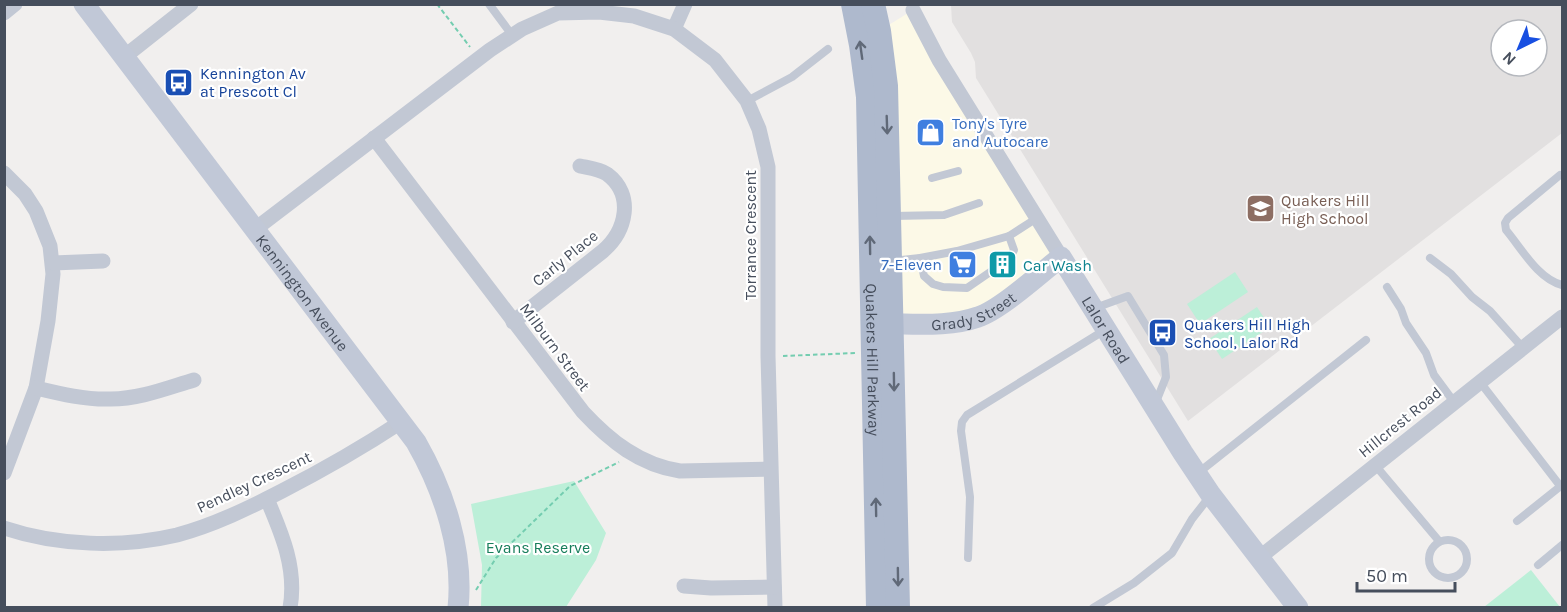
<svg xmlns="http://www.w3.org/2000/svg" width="1567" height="612" viewBox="0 0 1567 612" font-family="Karla,sans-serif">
<rect width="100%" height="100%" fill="#f1efee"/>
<polygon fill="#fcf9e7" points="913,10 1062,257 981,317 893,324 879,31"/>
<path fill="#e2e0e0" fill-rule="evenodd" d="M951,5H1562V133L1188,421L976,78L975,62L971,53L952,22ZM1501,30H1537V66H1501Z"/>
<g fill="#bcefd8">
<polygon points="1235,272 1248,292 1200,324 1187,304"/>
<polygon points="1257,307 1270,327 1222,359 1209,339"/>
<polygon points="574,481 606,533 596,560 566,607 481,607 482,565 471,504"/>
<polygon points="1531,570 1560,607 1484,607"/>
</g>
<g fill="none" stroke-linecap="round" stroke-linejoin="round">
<g stroke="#74cdb0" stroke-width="2" stroke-dasharray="4.5 3" stroke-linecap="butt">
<polyline points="437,4 470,47"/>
<polyline points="783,356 855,353"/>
<polyline points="476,590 496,558 570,486 619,462"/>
</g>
<g stroke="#c2c8d4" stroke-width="8">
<polyline points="489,4 512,35"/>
<polyline points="747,101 792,77 828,49"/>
<path d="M1560,175L1508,218L1505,223L1506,230C1522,249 1538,279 1562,285"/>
<polyline points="932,178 958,171"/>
<polyline points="893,216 944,215 979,203"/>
<polyline points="920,258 924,276 933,284 943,287 967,288 1009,259 1014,250 1009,236"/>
<polyline points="1430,258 1451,274 1472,297 1490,311 1523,348"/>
<polyline points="892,261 920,258 957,251 1009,236 1037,218"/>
<polyline points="1387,287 1401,309 1406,323 1426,353 1434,375 1454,402"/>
<polyline points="1095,308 1128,296 1164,355 1166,377 1156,402"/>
<polyline points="1480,382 1561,487"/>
<polyline points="1375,465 1439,541"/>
<polyline points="1198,473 1366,340"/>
<polyline points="1517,521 1562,485"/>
<circle cx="1448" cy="559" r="19"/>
<polyline points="968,558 970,497 961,431 962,422 967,415 1105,330"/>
<polyline points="1538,565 1562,545"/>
<polyline points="1093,608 1134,583 1172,553 1192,519 1210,496"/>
</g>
<g stroke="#c2c8d4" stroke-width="15">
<polyline points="913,10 939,60 1061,257"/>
<polyline points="4,13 15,4"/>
<polyline points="674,29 685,4"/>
<polyline points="124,57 191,4"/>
<path d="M374,138L583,412C610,441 640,465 680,471L770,469"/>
<polyline points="4,173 25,194 36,211 50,246 53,274 48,321 36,388 4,473"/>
<polyline points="254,230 490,50 522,29 558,13 599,12 634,16 674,29 715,60 747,101 759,129 768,167 768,356 775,608"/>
<polyline points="53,263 103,261"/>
<path d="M513,322L603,251C626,231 635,195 607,174C599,169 589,168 580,166"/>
<path d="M36,388C61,394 86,400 111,399C140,399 167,388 194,380"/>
<path d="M267,499C282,534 297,569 290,608"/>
<path d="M4,528C58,546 122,548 177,535C214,525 249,508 282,491C323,470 363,447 401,422"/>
<polyline points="1260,557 1562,317"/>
<polyline points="684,586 711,588 774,587"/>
</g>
<g stroke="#c1c8d7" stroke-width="21">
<path id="s1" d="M84,4L416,442C444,491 464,551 458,608"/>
<path id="s2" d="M876,324C909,323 947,328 978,317C1000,310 1041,273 1061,257L1183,453L1211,495L1298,608"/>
</g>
<g stroke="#aeb9cd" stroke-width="24">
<path id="s3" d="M853,4L861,45L868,97L878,608"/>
<polyline points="873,4 879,31 886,86 898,608"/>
</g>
</g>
<defs><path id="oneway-shaft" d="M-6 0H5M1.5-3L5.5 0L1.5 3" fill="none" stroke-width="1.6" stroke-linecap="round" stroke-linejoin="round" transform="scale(1.5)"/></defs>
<g stroke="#606978">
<use href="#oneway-shaft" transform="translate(861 50) rotate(-98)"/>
<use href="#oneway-shaft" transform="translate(887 125) rotate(88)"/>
<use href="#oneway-shaft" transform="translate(870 245) rotate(-91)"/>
<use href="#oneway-shaft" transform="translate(894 382) rotate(89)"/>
<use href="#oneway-shaft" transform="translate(876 507) rotate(-91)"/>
<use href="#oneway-shaft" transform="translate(898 577) rotate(89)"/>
</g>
<defs>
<symbol id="bus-square" viewBox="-11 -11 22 22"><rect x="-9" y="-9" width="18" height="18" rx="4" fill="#1a4fb4" stroke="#fff"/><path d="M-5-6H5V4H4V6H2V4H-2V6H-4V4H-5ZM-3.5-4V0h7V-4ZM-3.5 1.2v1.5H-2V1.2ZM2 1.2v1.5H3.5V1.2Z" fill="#fff"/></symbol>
<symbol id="shop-square" viewBox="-11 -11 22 22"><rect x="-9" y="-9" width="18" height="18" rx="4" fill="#3f7fe0" stroke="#fff"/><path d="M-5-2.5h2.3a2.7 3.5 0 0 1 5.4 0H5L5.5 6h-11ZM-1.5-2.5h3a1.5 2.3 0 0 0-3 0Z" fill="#fff"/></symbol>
<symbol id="school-square" viewBox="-11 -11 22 22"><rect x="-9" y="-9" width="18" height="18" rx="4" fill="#8d6e63" stroke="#fff"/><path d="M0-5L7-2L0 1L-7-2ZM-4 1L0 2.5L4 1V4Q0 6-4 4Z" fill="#fff"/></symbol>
<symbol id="supermarket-square" viewBox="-11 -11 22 22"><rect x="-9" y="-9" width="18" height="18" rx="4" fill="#3f7fe0" stroke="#fff"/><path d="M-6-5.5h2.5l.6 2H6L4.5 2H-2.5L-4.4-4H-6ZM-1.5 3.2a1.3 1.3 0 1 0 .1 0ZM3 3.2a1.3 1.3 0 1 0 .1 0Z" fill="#fff"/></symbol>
<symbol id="building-square" viewBox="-11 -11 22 22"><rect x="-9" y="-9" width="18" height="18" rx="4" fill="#0f9aa8" stroke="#fff"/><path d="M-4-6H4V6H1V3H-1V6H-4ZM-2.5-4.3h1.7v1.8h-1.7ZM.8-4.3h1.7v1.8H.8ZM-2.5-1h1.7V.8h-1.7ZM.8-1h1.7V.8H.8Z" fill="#fff"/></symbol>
</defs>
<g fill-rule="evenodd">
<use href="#bus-square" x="162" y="66" width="33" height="33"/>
<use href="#shop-square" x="914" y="116" width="33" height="33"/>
<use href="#school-square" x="1244" y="192" width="33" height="33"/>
<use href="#supermarket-square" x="946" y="248" width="33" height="33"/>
<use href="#building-square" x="986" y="248" width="33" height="33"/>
<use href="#bus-square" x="1146" y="316" width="33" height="33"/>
</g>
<g text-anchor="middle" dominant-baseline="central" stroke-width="4.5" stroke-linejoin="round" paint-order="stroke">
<g font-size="16" fill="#164399" stroke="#fff" text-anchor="start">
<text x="200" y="73">Kennington Av<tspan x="200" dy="18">at Prescott Cl</tspan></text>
<text x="1184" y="324">Quakers Hill High<tspan x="1184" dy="18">School, Lalor Rd</tspan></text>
</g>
<g font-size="16" fill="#366cbe" stroke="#fff" text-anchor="start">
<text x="952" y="123">Tony's Tyre<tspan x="952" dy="18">and Autocare</tspan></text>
<text x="942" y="264" text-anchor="end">7-Eleven</text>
</g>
<g font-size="16" fill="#785e54" stroke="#fff" text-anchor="start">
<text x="1281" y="200">Quakers Hill<tspan x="1281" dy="18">High School</tspan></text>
</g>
<g font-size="16" fill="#464e5c" stroke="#fff">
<text transform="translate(750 235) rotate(-90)">Torrance Crescent</text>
<text transform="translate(565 258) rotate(-39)">Carly Place</text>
<text stroke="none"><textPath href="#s1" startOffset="362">Kennington Avenue</textPath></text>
<text stroke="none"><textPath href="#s2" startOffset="100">Grady Street</textPath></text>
<text stroke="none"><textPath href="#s2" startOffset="291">Lalor Road</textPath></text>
<text transform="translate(555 347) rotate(53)">Milburn Street</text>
<text stroke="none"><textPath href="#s3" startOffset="357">Quakers Hill Parkway</textPath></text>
<text transform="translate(1400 422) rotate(-39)">Hillcrest Road</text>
<text transform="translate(254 482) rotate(-25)">Pendley Crescent</text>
</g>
<g font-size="16" fill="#0d838f" stroke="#fff" text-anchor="start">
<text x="1023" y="265">Car Wash</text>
</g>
<g font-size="16" fill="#177e5b" stroke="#fff">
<text x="538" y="547">Evans Reserve</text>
</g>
</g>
<rect width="1567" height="612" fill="none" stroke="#464e5c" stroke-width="12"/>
<g transform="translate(1519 48) rotate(223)"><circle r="28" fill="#ffffff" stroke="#b5b8be" stroke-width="1.5"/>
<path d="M0-4.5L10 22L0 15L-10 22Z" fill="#184fe1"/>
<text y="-9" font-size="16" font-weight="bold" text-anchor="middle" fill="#464e5c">N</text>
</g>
<path d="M1357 582v9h98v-9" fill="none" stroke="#464e5c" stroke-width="3"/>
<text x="1366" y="582" font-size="18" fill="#464e5c" stroke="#ffffff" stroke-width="4.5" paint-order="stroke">50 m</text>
</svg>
